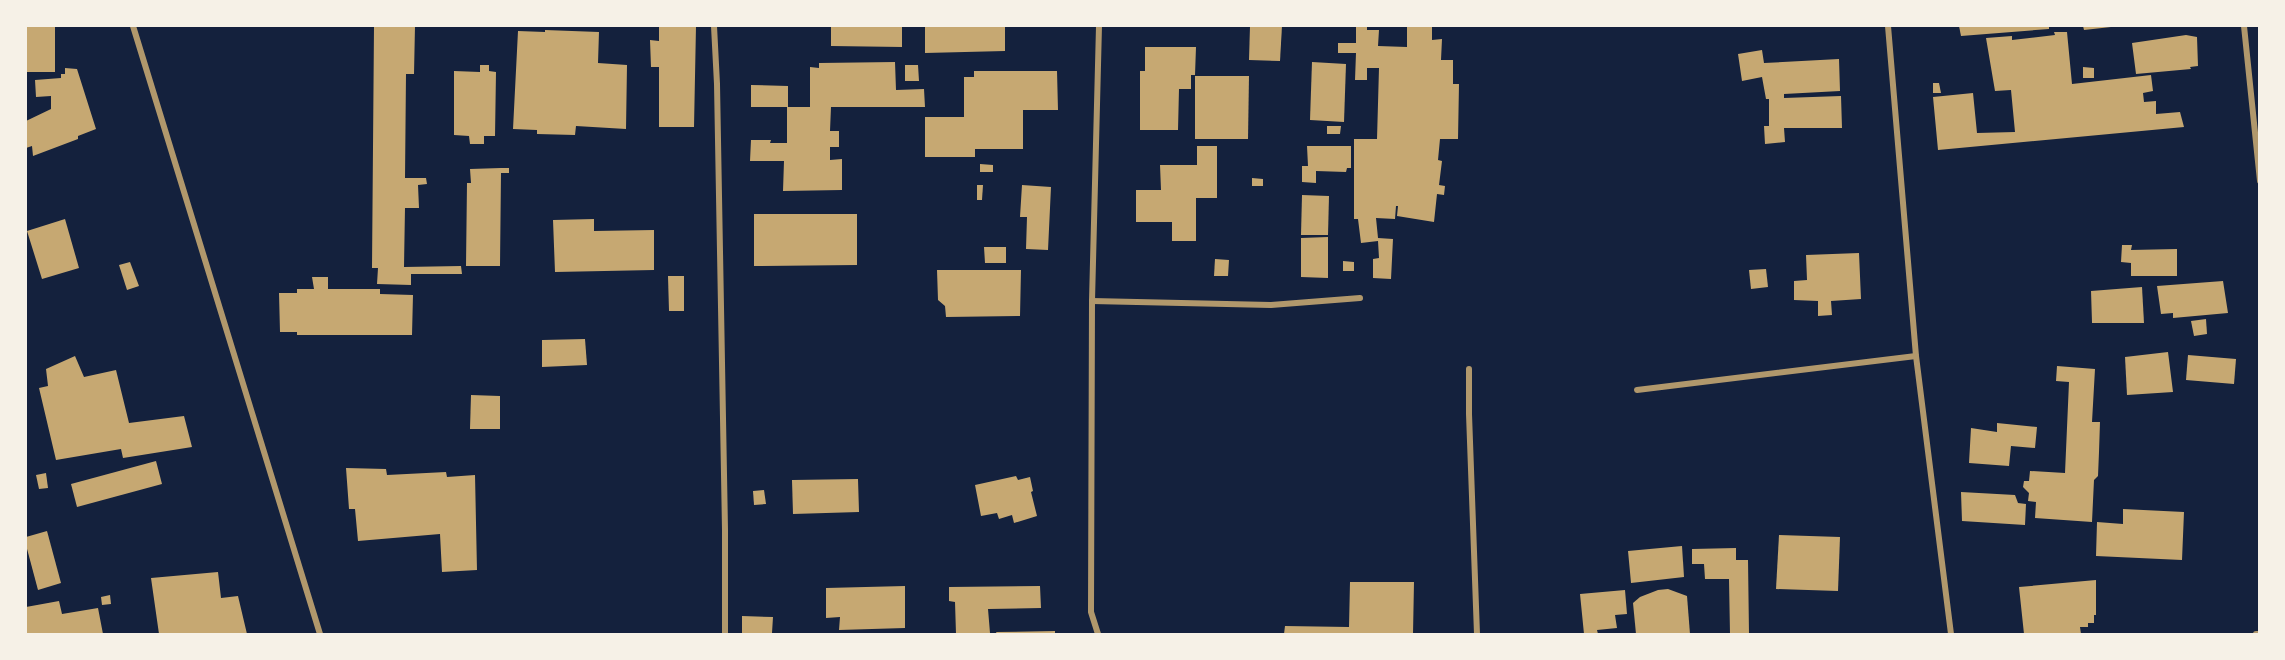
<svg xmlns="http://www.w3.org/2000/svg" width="2285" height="660" viewBox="0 0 2285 660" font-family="Lato,sans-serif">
<rect width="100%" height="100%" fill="#14213d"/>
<g fill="#c6a872">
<rect x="26" y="26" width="29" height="46"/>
<polygon points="374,26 415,26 414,74 406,74 405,178 426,178 427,184 418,185 419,208 405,208 404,267 461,266 462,274 411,274 411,285 377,284 378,268 372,268"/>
<polygon points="659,26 696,26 694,127 659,127 659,67 651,67 650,40 659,41"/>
<polygon points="831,26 902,26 902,47 831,46"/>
<polygon points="925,26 1005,26 1005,51 925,53"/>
<polygon points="1250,26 1282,26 1280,61 1249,60"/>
<polygon points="1356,26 1367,26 1367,30 1379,30 1378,46 1407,47 1407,26 1432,26 1432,40 1442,39 1441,60 1453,60 1453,84 1459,84 1458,139 1440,139 1438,160 1442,161 1439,185 1445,186 1444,195 1437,194 1434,222 1397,216 1398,206 1396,206 1395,219 1376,218 1378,238 1393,239 1391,279 1373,278 1373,259 1379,258 1378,241 1361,243 1358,219 1354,219 1354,139 1377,139 1379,68 1367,68 1367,80 1355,80 1356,53 1338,53 1338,43 1356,43"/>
<polygon points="1959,26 2049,26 2049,29 1961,36"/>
<polygon points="2083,26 2111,26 2111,27 2084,30"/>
<polygon points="545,30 599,32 598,63 627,65 626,129 576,126 575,135 537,134 537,130 513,129 518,31 545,32"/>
<polygon points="2054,32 2067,32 2072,84 2151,75 2153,91 2143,93 2144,102 2156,101 2156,114 2180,112 2184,127 1938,150 1933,97 1973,93 1977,133 2015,132 2011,90 1995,91 1986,38 2012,36 2012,40 2055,35"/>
<polygon points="2186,35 2197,37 2198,66 2190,67 2191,69 2136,74 2132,43"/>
<polygon points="1145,47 1196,47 1195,75 1191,75 1191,89 1179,89 1178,130 1140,130 1140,71 1145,71"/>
<polygon points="1762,50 1764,63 1839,59 1840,91 1784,94 1784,98 1841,96 1842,128 1784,128 1785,142 1765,144 1764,126 1769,126 1769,99 1766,99 1762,77 1742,81 1738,54"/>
<polygon points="895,62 896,90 924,89 925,107 831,107 830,131 839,131 839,147 830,147 830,160 842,159 842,190 783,191 784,161 750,161 751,140 771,140 770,143 787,143 787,107 751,107 751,85 788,86 788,107 810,107 810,67 819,68 819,63"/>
<polygon points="1312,62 1346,64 1344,122 1310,120"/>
<polygon points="480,65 489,65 489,71 496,72 495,136 484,136 484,144 470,144 469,136 454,135 454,71 480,72"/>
<polygon points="905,65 918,65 919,81 905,81"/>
<polygon points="2083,67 2094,68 2094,78 2083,78"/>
<polygon points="65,68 77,69 96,129 78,136 78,139 33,156 32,146 26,148 26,132 27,132 26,121 51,109 51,96 36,97 35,80 61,78 61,74 65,74"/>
<polygon points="974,71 1057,71 1058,110 1023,110 1023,149 975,149 975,157 925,157 925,117 964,117 964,77 974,77"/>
<polygon points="1195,76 1249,76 1248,139 1195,139"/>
<polygon points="1933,83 1939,83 1941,93 1933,93"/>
<polygon points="1327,126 1341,126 1340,134 1327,134"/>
<polygon points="1197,146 1217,146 1217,198 1196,198 1196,241 1172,241 1172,222 1136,222 1136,190 1161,190 1160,165 1197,165"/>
<polygon points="1307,146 1351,146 1351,168 1347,168 1346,172 1316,171 1316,183 1302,182 1302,166 1308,166"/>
<polygon points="980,164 993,165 993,172 980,172"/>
<polygon points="501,168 509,168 509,173 501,173 500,266 466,266 467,183 471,183 470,169"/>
<polygon points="1252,178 1263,179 1263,186 1252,186"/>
<polygon points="977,185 983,185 982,200 977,200"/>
<polygon points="1022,185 1051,187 1048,250 1026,249 1027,217 1020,217"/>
<polygon points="1302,195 1329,196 1328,235 1301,235"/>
<polygon points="754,214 857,214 857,265 754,266"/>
<polygon points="65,219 79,268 42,279 27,231"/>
<polygon points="594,219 594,231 654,230 654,270 555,272 553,220"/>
<polygon points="1328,237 1328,278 1301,277 1301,238"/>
<polygon points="2122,245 2132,245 2131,250 2177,249 2177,276 2131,276 2131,263 2121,262"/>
<polygon points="984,247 1006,247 1006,263 985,263"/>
<polygon points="1859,253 1861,299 1831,301 1832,315 1818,316 1818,301 1794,300 1794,281 1807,280 1806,255"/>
<polygon points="1215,259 1229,260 1228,276 1214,276"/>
<polygon points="1343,261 1354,262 1354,271 1343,271"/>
<polygon points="130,262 139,286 127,290 119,265"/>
<polygon points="1766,269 1768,287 1751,289 1749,270"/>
<polygon points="937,270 1021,270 1020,316 946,317 945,306 938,300"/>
<polygon points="668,276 684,276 684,311 669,311"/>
<polygon points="312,277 328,277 328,289 380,289 380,294 413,295 412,335 297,335 297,332 280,332 279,293 297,293 297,289 314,289"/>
<polygon points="2223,281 2228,313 2173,318 2173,313 2161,314 2157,286"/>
<polygon points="2142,287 2144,323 2092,323 2091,291"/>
<polygon points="2206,319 2207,334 2194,336 2191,321"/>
<polygon points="585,339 587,365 542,367 542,340"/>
<polygon points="2168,352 2173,392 2127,395 2125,357"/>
<polygon points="2188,355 2236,359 2234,384 2186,380"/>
<polygon points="75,356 84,377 116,370 129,423 184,416 192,447 123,458 121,449 56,460 39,388 48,386 46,369"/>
<polygon points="2057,366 2095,369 2092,422 2100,422 2099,452 2098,476 2094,480 2092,522 2035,518 2036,502 2028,501 2029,493 2023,487 2024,481 2029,481 2030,471 2065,473 2069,382 2056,381"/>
<polygon points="471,395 500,396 500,429 470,429"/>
<polygon points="1997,423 2037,427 2035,448 2011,446 2009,466 1969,463 1971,428 1997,432"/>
<polygon points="156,461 162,484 77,507 71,484"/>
<polygon points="346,468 386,469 387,475 446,472 447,477 475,475 477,570 442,572 440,534 358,541 355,509 349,509"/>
<polygon points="46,473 48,488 39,489 36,475"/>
<polygon points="1016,476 1018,480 1030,477 1033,491 1031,492 1037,516 1014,523 1012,515 999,519 997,513 981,516 975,485"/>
<polygon points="858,479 859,512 793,514 792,480"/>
<polygon points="764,490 766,504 754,505 753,491"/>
<polygon points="1961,492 2015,495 2018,503 2026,504 2025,525 1962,521"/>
<polygon points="2123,509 2184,512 2182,560 2096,556 2097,522 2123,524"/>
<polygon points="47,531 61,583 38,590 26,545 26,537"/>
<polygon points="1779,535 1840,537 1838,591 1776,589"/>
<polygon points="1682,546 1684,577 1631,583 1628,551"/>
<polygon points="1736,548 1736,560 1748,560 1749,634 1730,634 1729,579 1705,579 1704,564 1692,564 1692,549"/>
<polygon points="218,572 221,598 238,596 247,634 159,634 151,578"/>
<polygon points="2096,580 2096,615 2094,615 2094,623 2088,623 2088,627 2080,627 2081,634 2024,634 2019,587"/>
<polygon points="1350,582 1414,582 1413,634 1284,634 1285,626 1349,627"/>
<polygon points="905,586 905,628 839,630 840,617 826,618 826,588"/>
<polygon points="1040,586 1041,608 988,609 990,633 956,634 955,602 949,601 949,587"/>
<polygon points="1668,589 1687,596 1690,634 1636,634 1633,603 1640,597 1658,590"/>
<polygon points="1625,590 1627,614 1615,615 1617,628 1597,630 1598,634 1584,634 1580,594"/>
<polygon points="110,595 111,604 102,605 101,597"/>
<polygon points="59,601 62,614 98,608 103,634 26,634 26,607"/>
<polygon points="742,616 773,617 772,633 742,634"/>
<polygon points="1055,631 1055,634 997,634 996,632"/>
</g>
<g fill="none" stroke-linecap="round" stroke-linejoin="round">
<g stroke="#b1986c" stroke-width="6">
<polyline points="133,26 320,634"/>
<polyline points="714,26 717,84 725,530 725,634"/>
<polyline points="1888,26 1916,356 1951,634"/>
<polyline points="2244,26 2260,181"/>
<polyline points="1092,301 1271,305 1360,298"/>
<polyline points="1469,369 1469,414 1477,634"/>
<polyline points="1637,390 1916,356"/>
<polyline points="1098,634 1091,612 1092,301 1099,26"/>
<polyline points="2256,634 2260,634"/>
</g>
</g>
<rect width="2285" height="660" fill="none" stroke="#f6f1e7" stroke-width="54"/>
</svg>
